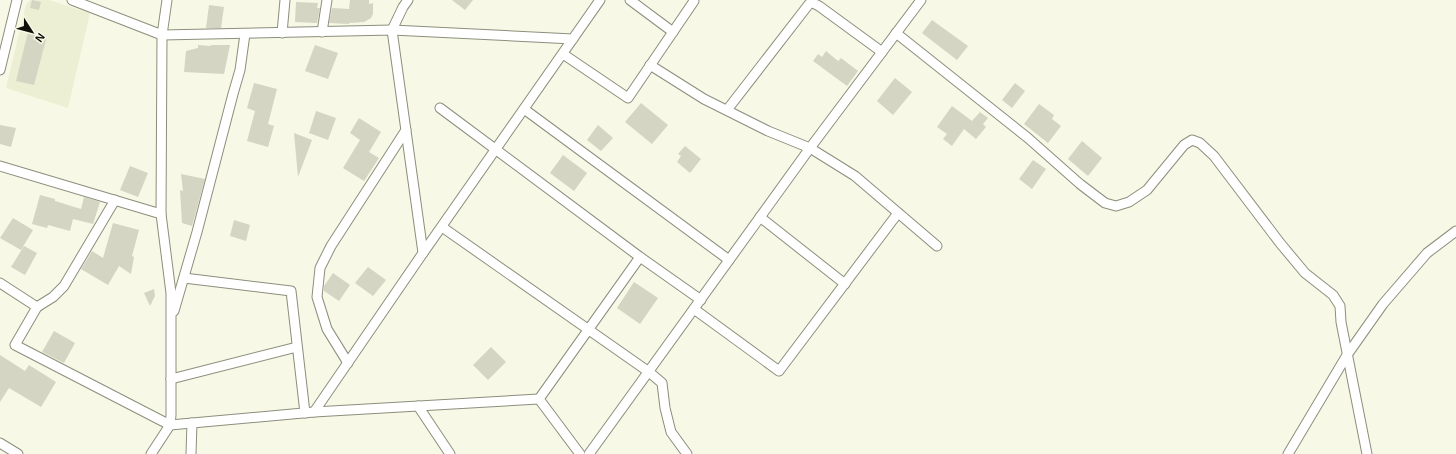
<svg xmlns="http://www.w3.org/2000/svg" width="1456" height="454" viewBox="0 0 1456 454" font-family="Arial,sans-serif">
<rect width="100%" height="100%" fill="#f7f8e5"/>
<polygon fill="#edefd4" points="30,0 49,0 90,13 68,108 6,88 26,5"/>
<g fill="#d4d5c2">
<polygon points="32,0 41,2 39,10 30,8"/>
<polygon points="350,0 369,0 369,4 373,3 373,14 371,18 364,22 349,23 349,24 329,23 332,8 349,9"/>
<polygon points="452,0 473,0 465,10"/>
<polygon points="296,2 318,3 317,8 320,8 317,23 295,22"/>
<polygon points="209,5 224,7 221,28 206,28"/>
<polygon points="932,20 968,46 957,60 922,33"/>
<polygon points="28,32 47,36 34,85 16,81"/>
<polygon points="198,45 211,46 211,45 230,45 224,74 184,72 186,51 198,48"/>
<polygon points="315,45 338,53 328,79 305,71"/>
<polygon points="826,51 838,61 841,58 858,71 847,86 813,61 818,54 822,57"/>
<polygon points="895,78 912,92 893,115 877,101"/>
<polygon points="254,83 277,89 268,124 274,126 268,147 247,141 255,111 247,108"/>
<polygon points="1015,83 1025,91 1012,108 1002,100"/>
<polygon points="641,103 668,125 652,144 625,122"/>
<polygon points="1039,104 1054,115 1052,119 1061,126 1048,143 1024,124"/>
<polygon points="952,106 972,121 980,112 988,118 983,124 986,127 976,139 964,129 952,146 943,139 947,134 937,127"/>
<polygon points="316,111 336,118 328,140 309,133"/>
<polygon points="359,118 381,132 369,152 379,158 364,181 343,168 360,140 350,133"/>
<polygon points="0,125 16,128 11,147 0,144"/>
<polygon points="598,125 613,138 601,151 587,140"/>
<polygon points="294,133 312,140 298,177"/>
<polygon points="1082,141 1102,158 1088,176 1068,159"/>
<polygon points="685,146 701,159 690,173 677,162 681,156 678,154"/>
<polygon points="563,155 587,173 574,191 550,173"/>
<polygon points="1033,160 1046,169 1032,189 1019,179"/>
<polygon points="130,166 148,173 138,197 120,190"/>
<polygon points="181,174 205,179 192,226 182,223 180,190 183,191"/>
<polygon points="40,195 55,199 55,201 81,209 84,197 100,202 93,224 73,219 70,231 48,225 47,228 32,224"/>
<polygon points="13,218 33,230 21,250 0,238"/>
<polygon points="234,220 250,225 246,241 230,236"/>
<polygon points="113,223 139,230 132,256 134,257 131,274 119,266 108,285 81,269 92,251 103,258"/>
<polygon points="24,246 37,253 25,275 11,267"/>
<polygon points="368,267 386,280 373,296 355,283"/>
<polygon points="333,273 350,285 339,301 324,291 324,286"/>
<polygon points="634,282 658,298 640,324 617,308"/>
<polygon points="154,289 155,296 150,306 144,293"/>
<polygon points="54,331 75,343 64,363 42,352"/>
<polygon points="491,347 506,362 488,380 473,365"/>
<polygon points="0,355 25,371 29,365 56,382 41,407 9,388 0,402"/>
</g>
<g fill="none" stroke-linecap="round" stroke-linejoin="round">
<defs>
<g id="street">
<polyline points="72,0 162,35 392,30 573,39"/>
<polyline points="408,0 403,7 392,30 423,253"/>
<polyline points="630,0 673,32"/>
<polyline points="322,32 327,0"/>
<polyline points="282,33 285,0"/>
<polyline points="896,33 1028,138 1080,184 1105,203 1116,206 1129,202 1147,190 1184,145 1192,140 1200,143 1214,156 1280,243 1305,273 1333,295 1340,306 1341,322 1367,454"/>
<polyline points="563,54 628,98 694,1"/>
<polyline points="650,65 704,99 768,131 810,148 855,176 937,246"/>
<polyline points="0,70 17,0"/>
<polyline points="440,108 640,257 701,300"/>
<polyline points="524,109 729,260"/>
<polyline points="727,110 809,4 813,3 819,6 882,52"/>
<polyline points="0,166 161,214"/>
<polyline points="115,200 64,286 53,297 37,307 15,345 170,425 314,412 539,399"/>
<polyline points="760,217 845,284"/>
<polyline points="442,227 649,372 662,383 665,408 671,432 687,454"/>
<polyline points="184,278 291,291 305,413"/>
<polyline points="0,283 37,307"/>
<polyline points="694,309 779,371 898,213"/>
<polyline points="174,311 197,232 233,94 240,70 245,34"/>
<polyline points="348,363 327,329 317,297 320,268 331,246 406,130"/>
<polyline points="171,379 297,347"/>
<polyline points="418,406 450,454"/>
<polyline points="314,412 423,253 600,0"/>
<polyline points="0,443 18,454"/>
<polyline points="151,454 170,425 171,415 171,293 161,214 162,35 167,0"/>
<polyline points="191,454 192,423"/>
<polyline points="580,454 539,399 640,257"/>
<polyline points="589,454 810,148 921,0"/>
<polyline points="1288,454 1347,355 1383,304 1427,253 1456,231"/>
</g>
</defs>
<use href="#street" stroke="#8d8e7d" stroke-width="11"/>
<use href="#street" stroke="#fff" stroke-width="9"/>
</g>
<g transform="translate(32 32) rotate(126)" stroke="#f7f8e5" stroke-width="3" paint-order="stroke">
<path d="M0-3L7 15L0 10L-7 15Z" fill="#10100a"/>
<text y="-6" font-size="11" font-weight="bold" text-anchor="middle" fill="#10100a">N</text>
</g>
</svg>
